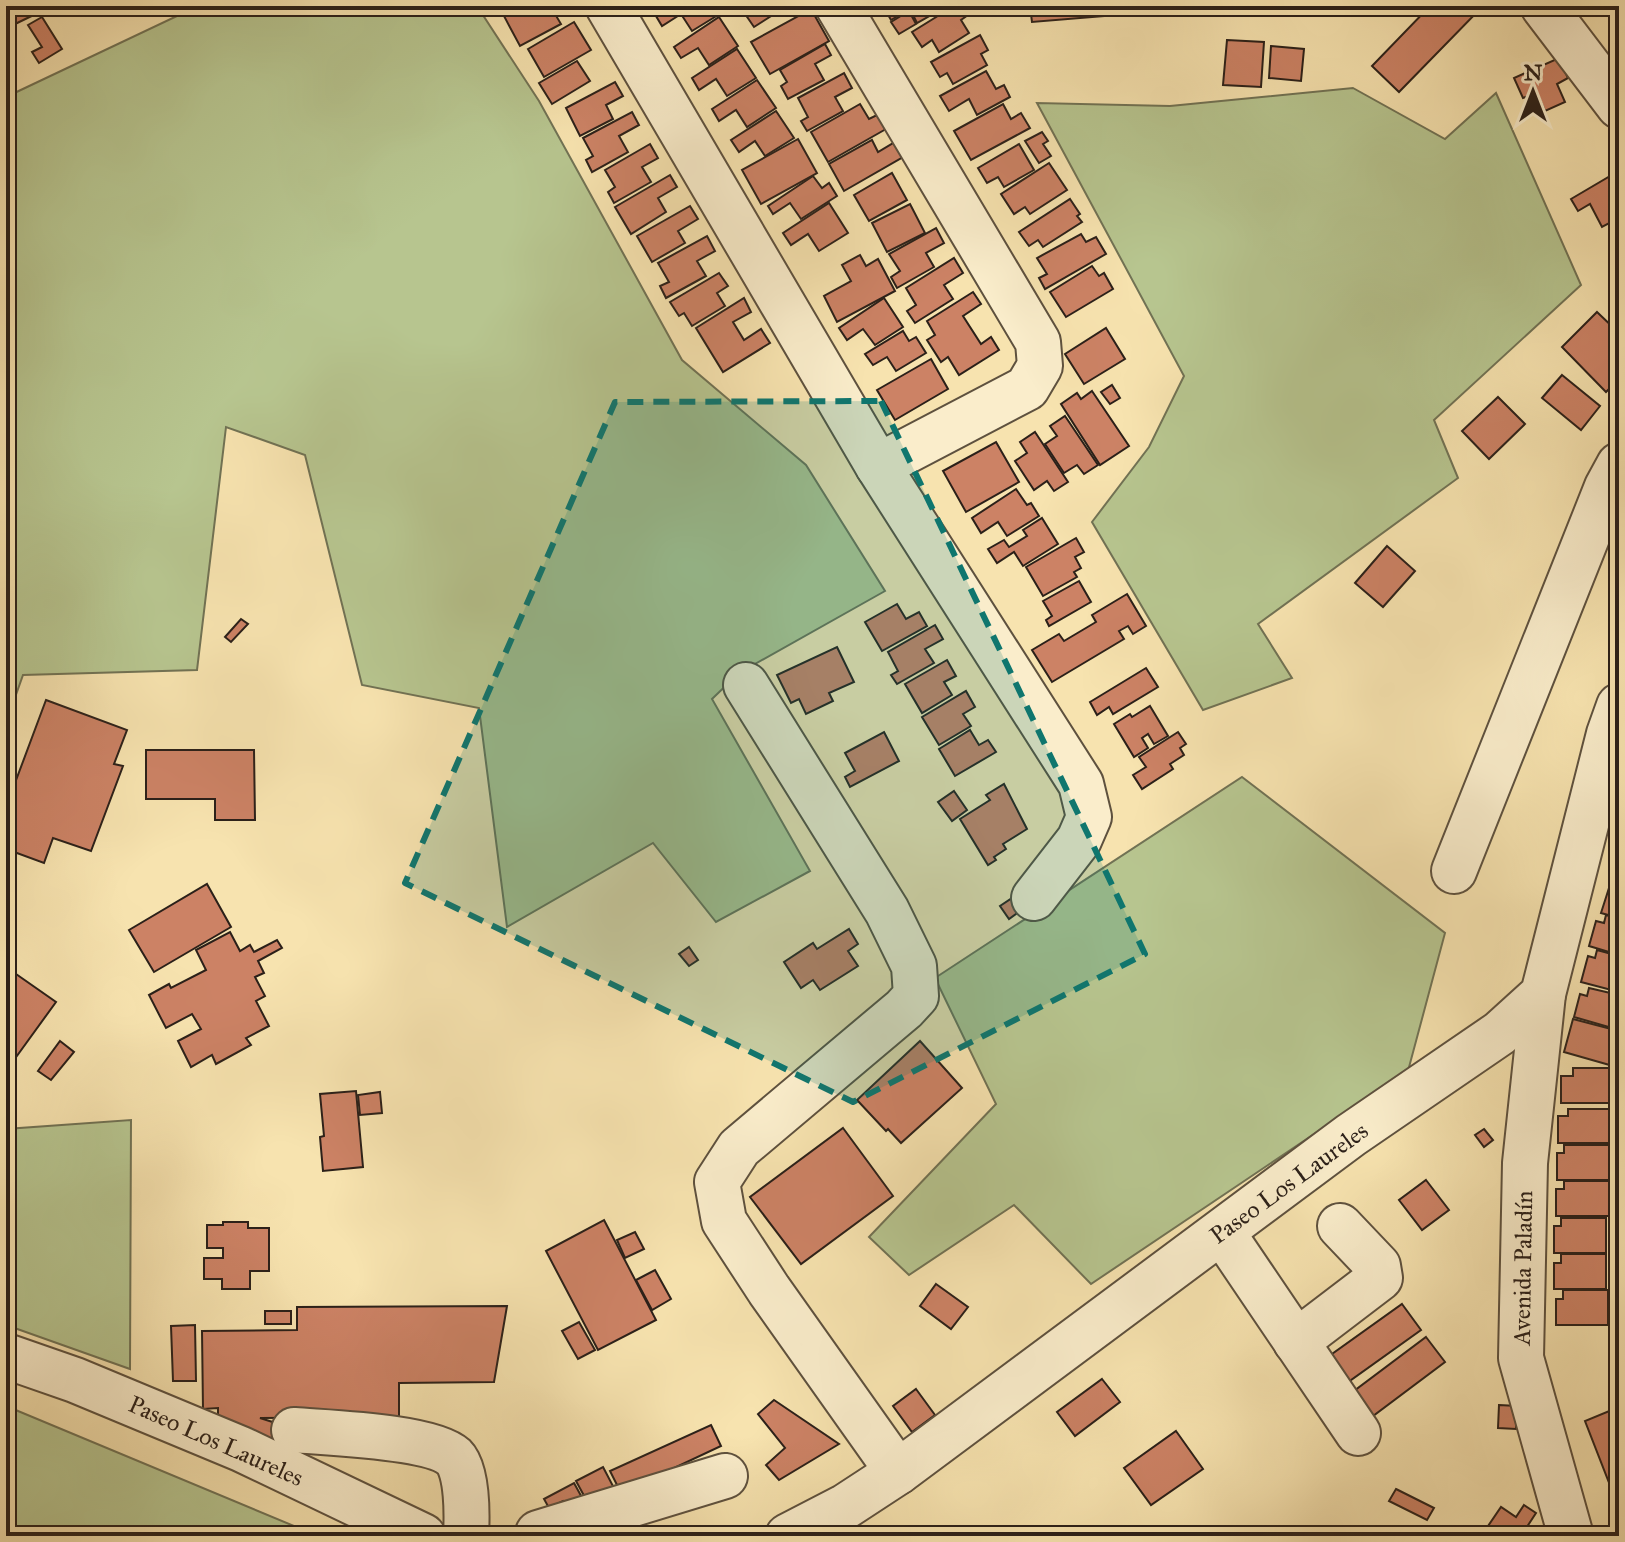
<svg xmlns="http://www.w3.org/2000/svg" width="1625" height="1542" viewBox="0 0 1625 1542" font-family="'IM FELL Great Primer',serif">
<rect width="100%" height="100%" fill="#f7e3af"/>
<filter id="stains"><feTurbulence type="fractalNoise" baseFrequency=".0025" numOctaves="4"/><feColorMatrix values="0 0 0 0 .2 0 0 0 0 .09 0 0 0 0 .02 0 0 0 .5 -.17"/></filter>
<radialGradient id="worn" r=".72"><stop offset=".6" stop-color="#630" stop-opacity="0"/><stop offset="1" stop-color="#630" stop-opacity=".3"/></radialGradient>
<g fill="#b7c58f" stroke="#717254" stroke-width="2">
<polygon points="198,6 477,6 539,101 682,360 806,465 885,591 739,673 712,699 810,871 716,922 653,843 507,927 479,708 362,685 305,455 226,427 197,670 23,675 6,723 6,97"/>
<polygon points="1353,88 1445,139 1496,93 1581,285 1434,420 1458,478 1258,624 1292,678 1203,710 1092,522 1149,447 1184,376 1037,103 1170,106"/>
<polygon points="1242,777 1445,933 1408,1071 1091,1284 1014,1205 909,1275 869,1237 996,1104 935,978"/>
<polygon points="131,1120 130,1369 6,1325 6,1129"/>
<polygon points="6,1406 318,1536 6,1536"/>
</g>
<g fill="#cc8265" stroke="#2b2019" stroke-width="2">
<polygon points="6,6 39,6 42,11 13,25"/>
<polygon points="522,6 558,6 552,9 561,24 520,46 504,16"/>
<polygon points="672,6 712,6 718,15 692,31 681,14 662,26 656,16"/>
<polygon points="744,6 775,6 779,11 754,27 741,8"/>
<polygon points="883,6 947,6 917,23 910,9 891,20"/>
<polygon points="954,6 962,6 968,15 961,20 969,33 939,52 932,40 922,47 912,32"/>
<polygon points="1030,6 1177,6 1177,10 1032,22"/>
<polygon points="1430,6 1483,6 1399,92 1372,66"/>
<polygon points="811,9 829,41 770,74 751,42"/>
<polygon points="909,11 916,24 899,34 891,22"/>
<polygon points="42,17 62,49 39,63 32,52 42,47 28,25"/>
<polygon points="719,17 738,46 709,65 698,48 681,58 674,47"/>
<polygon points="574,22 591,50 544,77 528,49"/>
<polygon points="980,35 988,50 981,54 987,65 953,84 947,73 940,77 931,62"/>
<polygon points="1227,40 1264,42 1261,87 1223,85"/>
<polygon points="825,44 831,55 815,64 824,80 788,99 781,86 787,82 780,70"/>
<polygon points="1271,46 1304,49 1301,81 1269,78"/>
<polygon points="737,49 756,78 727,96 716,79 699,90 692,78"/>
<polygon points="1559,58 1568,78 1557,84 1565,102 1545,111 1537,93 1523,98 1514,78"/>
<polygon points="577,61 590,81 552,104 539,83"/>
<polygon points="986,71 996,89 1004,85 1010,97 977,115 969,99 949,111 940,96"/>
<polygon points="844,73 852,88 835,97 843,111 807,131 801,121 808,117 798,98"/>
<polygon points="757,80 776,108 747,127 736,110 719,121 712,109"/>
<polygon points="615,82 623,96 606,105 613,119 580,136 566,108"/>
<polygon points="860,104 869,119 877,115 886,129 828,162 811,132"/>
<polygon points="1003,104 1011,119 1021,113 1030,128 971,160 954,131"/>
<polygon points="776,111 794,138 765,156 755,141 739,152 731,140"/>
<polygon points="632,112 639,125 619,136 628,152 592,172 586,160 593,156 583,138"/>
<polygon points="1042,132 1048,141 1043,144 1051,156 1039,163 1025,141"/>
<polygon points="798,139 817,173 761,204 742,170"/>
<polygon points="872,140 878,152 895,142 903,157 844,191 829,164"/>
<polygon points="650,144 658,158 642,167 651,182 614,203 608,192 615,187 605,170"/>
<polygon points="1019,144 1034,170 1004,187 998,177 987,183 978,168"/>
<polygon points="1049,163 1067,190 1030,214 1025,207 1014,214 1001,194"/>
<polygon points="1617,172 1619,218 1602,227 1590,204 1578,211 1571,199"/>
<polygon points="892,173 907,200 869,221 854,195"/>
<polygon points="670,175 677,187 658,198 666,212 631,234 615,207"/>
<polygon points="813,176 822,188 829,183 837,196 801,219 790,203 773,214 768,206"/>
<polygon points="1070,199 1080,214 1077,216 1082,222 1043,247 1038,240 1029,246 1019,232"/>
<polygon points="829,203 848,233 819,251 808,234 791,245 783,233"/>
<polygon points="910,204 925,233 887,252 872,223"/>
<polygon points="690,206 698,219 678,231 685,243 652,262 637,236"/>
<polygon points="936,228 944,243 926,253 934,267 897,288 891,277 900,271 889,254"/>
<polygon points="1081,234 1086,242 1096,237 1106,254 1045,289 1039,278 1047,274 1037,258"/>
<polygon points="707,236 715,251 697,261 706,276 666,298 660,286 669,282 658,263"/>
<polygon points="860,255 866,266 878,259 895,291 837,322 824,296 851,281 842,265"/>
<polygon points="954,258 963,273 944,285 953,299 915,323 907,311 916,305 906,288"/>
<polygon points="1092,266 1099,276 1104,273 1113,289 1066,317 1050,292"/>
<polygon points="719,273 728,286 717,293 725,306 692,326 684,313 679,316 670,302"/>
<polygon points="973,292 981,304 963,316 981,344 991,337 999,350 959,375 948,357 941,362 927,340 935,335 927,321"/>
<polygon points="744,298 751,312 733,322 744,340 761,329 770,343 723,372 696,328"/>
<polygon points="884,298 903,327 875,345 863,329 847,340 839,328"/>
<polygon points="1597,312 1619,333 1619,379 1606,392 1562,347"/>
<polygon points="1106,328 1125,359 1084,384 1065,354"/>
<polygon points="903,331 909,341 916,337 926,353 896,371 887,357 873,365 865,354"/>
<polygon points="931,359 948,389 895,420 877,390"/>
<polygon points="1562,375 1600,406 1581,430 1542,398"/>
<polygon points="1112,385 1120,398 1110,404 1101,392"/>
<polygon points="1092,391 1129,446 1100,465 1061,404 1077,393 1081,399"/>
<polygon points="1498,397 1525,424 1489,459 1462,431"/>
<polygon points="1065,416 1098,465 1084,474 1077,465 1064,473 1045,444 1057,436 1050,426"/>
<polygon points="1035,432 1068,482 1054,491 1047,481 1034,490 1015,461 1027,453 1020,442"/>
<polygon points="996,442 1019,482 966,512 943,471"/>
<polygon points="1016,489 1027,505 1031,503 1039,516 1007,536 998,522 981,533 972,518"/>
<polygon points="1042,518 1058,544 1023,566 1014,552 997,563 988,549 1004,540 1009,547 1027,536 1023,530"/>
<polygon points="1076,538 1084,552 1075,557 1081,568 1074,572 1077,577 1043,596 1026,567"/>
<polygon points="1387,546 1415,571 1383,607 1355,583"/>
<polygon points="1079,581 1091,602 1049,626 1046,620 1052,616 1043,601"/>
<polygon points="1127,594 1146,626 1133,634 1128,626 1119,631 1124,639 1052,682 1032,650 1059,634 1064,641 1096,622 1092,615"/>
<polygon points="897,604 906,619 919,612 927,626 882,651 865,622"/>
<polygon points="241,619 248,624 231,642 225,637"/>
<polygon points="935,625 943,639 925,649 934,663 897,684 891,675 898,671 888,652"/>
<polygon points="837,647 854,682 829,693 833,701 806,714 799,699 791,703 777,675"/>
<polygon points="947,660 956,676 944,682 952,695 922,713 905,684"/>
<polygon points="1146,668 1158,687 1113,714 1109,707 1097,715 1090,702"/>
<polygon points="966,691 975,707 963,714 971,726 939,745 922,717"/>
<polygon points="46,700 127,730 114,764 123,766 91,851 53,838 44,863 6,849 6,807"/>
<polygon points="1150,706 1168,736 1154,744 1148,734 1142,738 1148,748 1134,757 1114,724 1130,714 1132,717"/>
<polygon points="970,730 979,745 988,740 996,752 955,776 939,749"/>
<polygon points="884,732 899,761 850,787 845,777 855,771 845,753"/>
<polygon points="1178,732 1186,744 1180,748 1184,755 1170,764 1173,769 1142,789 1133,775 1146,767 1139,757"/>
<polygon points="146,750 254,750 255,820 215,820 215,799 146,799"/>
<polygon points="1004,784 1027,829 1003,844 1006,849 994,857 996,860 988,865 960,819 990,800 986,795"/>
<polygon points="954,791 967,810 952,821 938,802"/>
<polygon points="1618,882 1619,882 1619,918 1601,913 1609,888 1616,890"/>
<polygon points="207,884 231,927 154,972 129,930"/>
<polygon points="1018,894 1027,906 1009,919 1000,906"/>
<polygon points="1606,915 1619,919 1619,955 1589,946 1596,921 1604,923"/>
<polygon points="849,929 858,944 848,951 858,966 820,990 813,980 801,988 784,962 813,943 817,949"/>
<polygon points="230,932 240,951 250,945 254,952 277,940 282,948 258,961 264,973 255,977 265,996 256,1001 269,1026 246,1038 251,1045 216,1064 212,1055 191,1067 178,1041 201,1029 192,1014 166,1028 149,995 169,984 171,988 206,970 196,950"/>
<polygon points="689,947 698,960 689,966 679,954"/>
<polygon points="1597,950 1619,956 1619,992 1581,982 1588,956 1595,958"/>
<polygon points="6,967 56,1002 6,1071"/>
<polygon points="1589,988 1619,995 1619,1030 1574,1017 1580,994 1587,996"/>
<polygon points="1573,1019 1619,1031 1619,1043 1613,1066 1564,1052"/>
<polygon points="60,1041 74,1052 51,1080 38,1071"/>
<polygon points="920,1041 962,1088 901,1143 888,1129 886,1131 857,1100"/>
<polygon points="1573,1068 1613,1068 1613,1103 1561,1103 1561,1076 1573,1076"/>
<polygon points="356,1091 363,1167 323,1171 320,1137 324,1136 320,1094"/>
<polygon points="380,1092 382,1113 360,1115 358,1095"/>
<polygon points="1568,1109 1610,1109 1610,1143 1558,1143 1558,1116 1568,1116"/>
<polygon points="843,1128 893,1196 801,1264 750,1197"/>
<polygon points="1484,1129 1493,1140 1484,1147 1475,1135"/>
<polygon points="1564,1145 1610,1145 1609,1180 1557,1180 1557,1153 1564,1153"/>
<polygon points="1426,1180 1449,1210 1422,1230 1399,1200"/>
<polygon points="1564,1181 1609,1181 1609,1216 1556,1216 1556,1189 1564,1189"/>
<polygon points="1561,1218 1606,1218 1606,1253 1554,1253 1554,1226 1561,1226"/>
<polygon points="604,1220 656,1320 598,1350 546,1251"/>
<polygon points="223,1222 248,1222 248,1228 269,1228 269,1271 250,1271 250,1289 222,1289 222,1279 204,1279 204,1258 223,1258 223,1248 207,1248 207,1225 223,1225"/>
<polygon points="635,1232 644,1249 625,1258 617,1240"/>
<polygon points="1561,1254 1606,1254 1606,1289 1554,1289 1554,1263 1561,1263"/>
<polygon points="655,1270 671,1299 652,1310 636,1280"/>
<polygon points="936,1284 968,1307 951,1329 920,1306"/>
<polygon points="1563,1290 1608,1290 1608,1325 1556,1325 1556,1299 1563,1299"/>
<polygon points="1402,1304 1421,1330 1337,1390 1318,1364"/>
<polygon points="507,1306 494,1382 399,1383 399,1417 260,1418 285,1426 277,1446 218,1426 218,1408 203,1409 202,1331 297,1330 297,1307"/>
<rect x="265" y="1311" width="26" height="13"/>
<polygon points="579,1322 595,1350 578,1359 562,1331"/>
<polygon points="195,1325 196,1381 173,1381 171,1326"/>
<polygon points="1426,1337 1445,1362 1361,1425 1342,1400"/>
<polygon points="1102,1379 1120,1402 1075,1436 1057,1412"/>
<polygon points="916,1389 935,1415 912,1432 893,1406"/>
<polygon points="774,1400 839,1444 779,1480 766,1465 785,1448 758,1414"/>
<polygon points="1499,1405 1517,1406 1516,1429 1498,1428"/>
<polygon points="1619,1407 1619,1497 1615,1498 1585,1421"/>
<polygon points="711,1425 721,1446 621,1493 610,1471"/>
<polygon points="1176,1431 1203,1469 1151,1505 1124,1468"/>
<polygon points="603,1467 614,1488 588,1503 576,1481"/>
<polygon points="574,1483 585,1503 569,1511 563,1501 549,1508 544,1499"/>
<polygon points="1396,1489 1434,1508 1427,1520 1389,1501"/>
<polygon points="1524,1505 1536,1513 1521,1536 1512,1533 1510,1536 1497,1536 1486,1529 1501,1507 1516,1517"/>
</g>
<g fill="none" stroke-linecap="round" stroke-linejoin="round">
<defs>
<g id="minor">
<polyline points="608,6 878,466 1081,784 1089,817 1079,840 1034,898"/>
<polyline points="838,6 1038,342 1040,366 1027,388 878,466"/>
<polyline points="1543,6 1619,106"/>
<polyline points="746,685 887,911 914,966 916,996 904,1009 739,1148 717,1182 724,1221 769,1290 898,1472"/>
<polyline points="1454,871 1607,487 1619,465"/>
<polyline points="1543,994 1525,1163 1521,1358 1571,1536"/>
<polyline points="1222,1232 1358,1433"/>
<polyline points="1296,1342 1380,1278 1378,1266 1340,1226"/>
<polyline points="6,1356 75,1380 241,1449 423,1536"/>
<path d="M294,1430C329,1433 431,1436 454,1457C468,1471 467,1517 466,1536"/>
<polyline points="538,1533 725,1476"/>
<polyline points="788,1536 846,1506 898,1472 1351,1135 1500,1033 1543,994 1609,734 1619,706"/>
</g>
</defs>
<use href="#minor" stroke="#5e513e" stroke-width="48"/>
<use href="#minor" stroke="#faedcb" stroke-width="44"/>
</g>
<path fill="#0f766e" fill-opacity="0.2" stroke="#0f766e" stroke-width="6" stroke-dasharray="16 10" stroke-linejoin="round" d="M881,401L1145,954L853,1102L405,883L615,402Z"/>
<g text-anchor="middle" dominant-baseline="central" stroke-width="6" stroke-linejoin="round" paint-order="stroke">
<g font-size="24" fill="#2b2019" stroke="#faedcb">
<text transform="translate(1289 1183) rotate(-36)">Paseo Los Laureles</text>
<text transform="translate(1523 1268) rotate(-89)">Avenida Paladín</text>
<text transform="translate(216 1441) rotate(24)">Paseo Los Laureles</text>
</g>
</g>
<rect width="1625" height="1542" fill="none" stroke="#f7e3af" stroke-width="32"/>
<rect x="8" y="8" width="1609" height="1526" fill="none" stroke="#2b2019" stroke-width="4"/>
<rect x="16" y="16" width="1593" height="1510" fill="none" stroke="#2b2019" stroke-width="2"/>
<g transform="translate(1533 92)" stroke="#faedcb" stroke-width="6" paint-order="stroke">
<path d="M0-6L14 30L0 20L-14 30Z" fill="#2b2019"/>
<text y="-12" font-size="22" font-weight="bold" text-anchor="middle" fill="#2b2019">N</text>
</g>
<rect width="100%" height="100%" filter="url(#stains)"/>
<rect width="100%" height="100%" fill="url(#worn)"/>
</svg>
